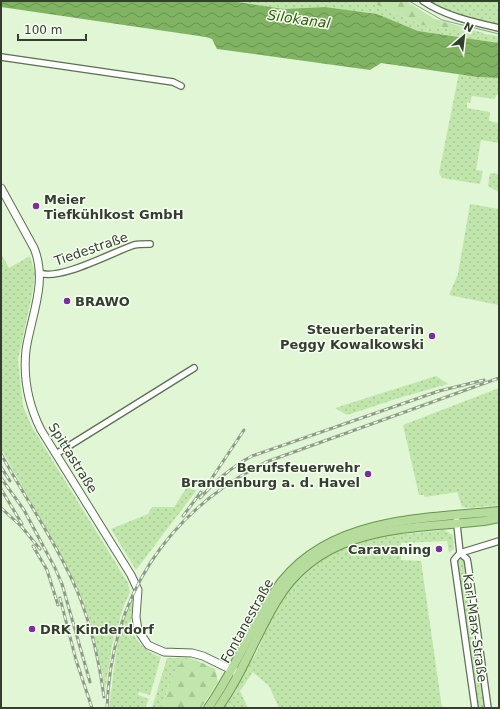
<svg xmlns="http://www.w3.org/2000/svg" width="500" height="709" viewBox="0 0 500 709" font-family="'DejaVu Sans',sans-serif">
<defs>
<pattern id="grass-dots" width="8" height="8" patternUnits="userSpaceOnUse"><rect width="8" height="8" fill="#c0e6ab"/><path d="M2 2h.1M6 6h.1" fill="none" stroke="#a6c694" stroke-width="1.8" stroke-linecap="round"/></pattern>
<pattern id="forest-firs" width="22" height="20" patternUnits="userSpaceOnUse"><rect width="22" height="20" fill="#c0e6ab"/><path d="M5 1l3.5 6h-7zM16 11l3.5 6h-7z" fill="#a6c694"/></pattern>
<pattern id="water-waves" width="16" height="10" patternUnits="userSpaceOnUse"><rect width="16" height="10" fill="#80b362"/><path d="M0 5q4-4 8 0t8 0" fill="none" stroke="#6a9351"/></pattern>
</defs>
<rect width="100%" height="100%" fill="#e1f6d5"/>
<g fill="url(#grass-dots)">
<polygon points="231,1 345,1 377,5 422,25 499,36 499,43 418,31 377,14 325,7 284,9"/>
<polygon points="427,1 499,1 499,26 458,15"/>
<polygon points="459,73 478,77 499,78 499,95 496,95 495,99 472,96 470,103 467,102 467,108 490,112 489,121 499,123 499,143 481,140 476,170 483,171 480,184 442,178 439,173"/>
<polygon points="490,173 499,174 499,192 488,186"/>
<polygon points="470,204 499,209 499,305 449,295 458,274"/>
<polygon points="1,254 9,268 30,256 35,272 33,290 18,360 23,406 32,427 128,583 130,592 123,608 112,646 105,691 102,671 89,618 80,594 66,564 1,449"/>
<polygon points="436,376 448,384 402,397 347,415 335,408"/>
<polygon points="499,388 499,505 470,508 462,507 457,492 425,497 424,495 419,495 403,425"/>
<polygon points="187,487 196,491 136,570 111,529 148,514 152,507 174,507"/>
<polygon points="444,530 453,535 454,549 449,553 447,541 401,543 401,560 421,561 442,708 279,708 269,686 253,672 240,691 248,708 222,708 258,650 271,616 290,586 322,557 352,542 392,534 407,534"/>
<polygon points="461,558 465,560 486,708 476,708 457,563"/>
<path d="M132,598C133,606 131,613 131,621C131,639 145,652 161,657L150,695L139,692L138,695L149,699L145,708H109L116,653L120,633Z"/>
<path d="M167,658H188L196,660L183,661C171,674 167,691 162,708H152Z"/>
</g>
<g fill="url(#forest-firs)">
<polygon points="345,1 406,1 435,19 484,33 484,34 422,25 377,5"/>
<polygon points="196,660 215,669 218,682 201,708 162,708 171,679 176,669 183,661"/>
</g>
<polygon fill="url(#water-waves)" points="1,1 231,1 284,9 325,7 377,14 418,31 499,43 499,78 478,77 381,63 370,70 217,49 212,39 206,37 1,7"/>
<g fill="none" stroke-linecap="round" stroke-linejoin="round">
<defs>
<g id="minor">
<path d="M423,1C445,16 473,22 499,28"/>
<polyline points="1,57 173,82 181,86"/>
<path d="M40,273C60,281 113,252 134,245C139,244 145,244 150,244"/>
<polyline points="56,454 194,368"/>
<polyline points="456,515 460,553 454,560 475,708"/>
<polyline points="460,553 467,559 468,564 488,708"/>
<polyline points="460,553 499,541"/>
</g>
<path id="tertiary" d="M1,188L34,248C48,282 31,316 26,350C23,378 29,406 41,430L131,575L138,590L136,617L138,630L148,645L164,652L192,653L203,656L236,672"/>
<g id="primary">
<path d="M208,708C234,671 250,630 274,592C323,517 420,519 499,511"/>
<path d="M218,708C242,675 255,637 276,602C321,525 406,529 484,521L499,518"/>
</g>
</defs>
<use href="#minor" stroke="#5c6f52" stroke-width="8"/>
<use href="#tertiary" stroke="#5c6f52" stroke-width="9"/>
<use href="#primary" stroke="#68954c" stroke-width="10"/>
<use href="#minor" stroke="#fff" stroke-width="5.5"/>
<use href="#tertiary" stroke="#fff" stroke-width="7"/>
<use href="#primary" stroke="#b5dc9c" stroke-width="8"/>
<polyline stroke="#8d9c85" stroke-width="1" points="409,1 442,20 499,34"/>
<defs>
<g id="rail">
<path d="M1,454C26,499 58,546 78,593C92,627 99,661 104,697"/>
<polyline points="1,467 10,481"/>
<polyline points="1,478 24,510 55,568 62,584 90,682"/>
<polyline points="210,481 244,430"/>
<polyline points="1,489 22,524"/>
<path d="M200,498C216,481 231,467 252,456L439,391L484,380"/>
<polyline points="1,508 21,526 40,549"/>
<polyline points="183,516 201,492"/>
<polyline points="33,546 47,570 58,605"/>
<polyline points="60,598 76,660 92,708"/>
<path d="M107,708C111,597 167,512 266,462L499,378"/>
</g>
</defs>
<use href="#rail" stroke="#8d9c85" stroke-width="3"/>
<use href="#rail" stroke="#f6fff1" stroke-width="1.5" stroke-dasharray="4.5" stroke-linecap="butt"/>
</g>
<g fill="#7d2d9d" stroke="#f6fff1" stroke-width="1.5">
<circle cx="36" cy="206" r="4"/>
<circle cx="67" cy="301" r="4"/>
<circle cx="432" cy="336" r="4"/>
<circle cx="368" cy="474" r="4"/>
<circle cx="439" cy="549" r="4"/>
<circle cx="32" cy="629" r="4"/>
</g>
<g text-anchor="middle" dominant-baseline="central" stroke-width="3" stroke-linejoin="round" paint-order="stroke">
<g font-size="13" font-weight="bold" fill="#353d31" stroke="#f6fff1" text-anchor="start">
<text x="44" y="199">Meier<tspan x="44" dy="15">Tiefkühlkost GmbH</tspan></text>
<text x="75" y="301">BRAWO</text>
<text x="424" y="329" text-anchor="end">Steuerberaterin<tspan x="424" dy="15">Peggy Kowalkowski</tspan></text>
<text x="360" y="467" text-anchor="end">Berufsfeuerwehr<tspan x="360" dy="15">Brandenburg a. d. Havel</tspan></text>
<text x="431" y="549" text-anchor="end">Caravaning</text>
<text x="40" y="629">DRK Kinderdorf</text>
</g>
<g font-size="13" fill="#353d31" stroke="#f6fff1">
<text transform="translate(91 249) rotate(-19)">Tiedestraße</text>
<text transform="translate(73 458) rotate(58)">Spittastraße</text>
<text transform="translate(247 621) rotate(-61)">Fontanestraße</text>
<text transform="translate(475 628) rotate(82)">Karl-Marx-Straße</text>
</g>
<g font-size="14" font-style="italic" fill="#315f05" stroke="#f6fff1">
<text transform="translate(299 19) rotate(8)">Silokanal</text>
</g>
</g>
<rect width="500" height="709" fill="none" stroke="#353d31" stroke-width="4"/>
<g transform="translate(464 36) rotate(28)" stroke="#f6fff1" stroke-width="3" paint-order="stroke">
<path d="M0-3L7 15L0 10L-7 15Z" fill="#353d31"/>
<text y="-6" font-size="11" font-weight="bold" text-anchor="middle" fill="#353d31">N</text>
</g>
<path d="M18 34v6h68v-6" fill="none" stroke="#353d31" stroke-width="2"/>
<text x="24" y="34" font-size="12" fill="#353d31" stroke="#f6fff1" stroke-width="3" paint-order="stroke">100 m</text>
</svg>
